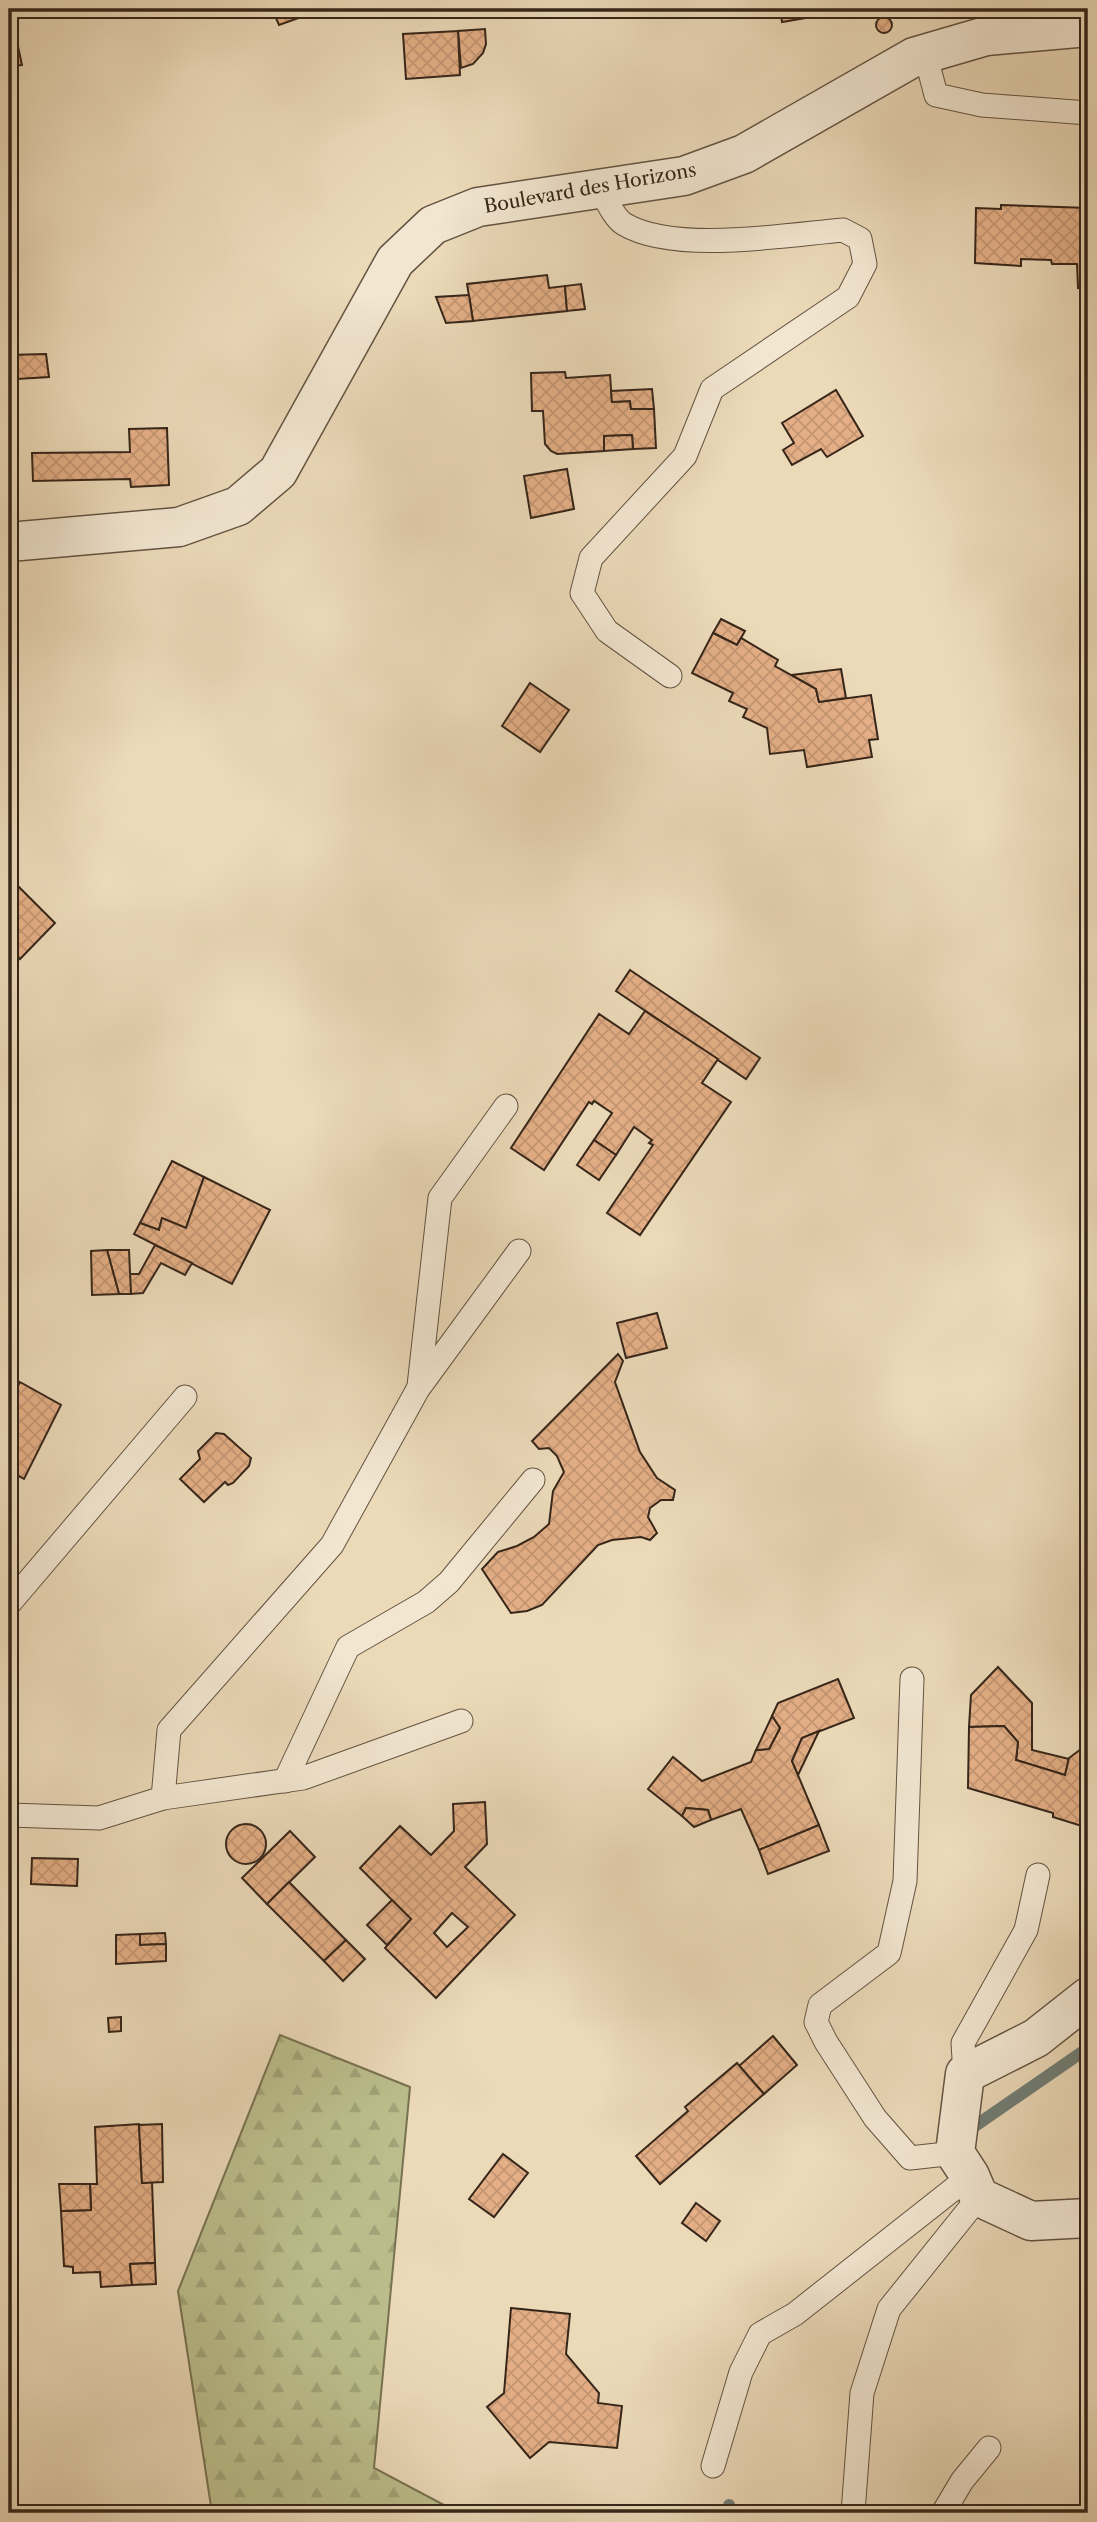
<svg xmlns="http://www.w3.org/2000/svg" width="1097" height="2522" viewBox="0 0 1097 2522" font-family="'Libre Caslon Text',serif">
<defs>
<pattern id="forest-firs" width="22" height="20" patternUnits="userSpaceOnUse" patternTransform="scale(1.75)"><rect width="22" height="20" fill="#bbbe8c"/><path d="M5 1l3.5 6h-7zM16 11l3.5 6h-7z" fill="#a1a378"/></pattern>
<pattern id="building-cross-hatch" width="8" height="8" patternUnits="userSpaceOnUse" patternTransform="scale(1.75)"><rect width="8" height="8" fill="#e4af86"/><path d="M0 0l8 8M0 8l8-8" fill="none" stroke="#c49673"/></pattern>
</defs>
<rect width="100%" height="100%" fill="#ebd9b8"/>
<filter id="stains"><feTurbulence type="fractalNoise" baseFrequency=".00286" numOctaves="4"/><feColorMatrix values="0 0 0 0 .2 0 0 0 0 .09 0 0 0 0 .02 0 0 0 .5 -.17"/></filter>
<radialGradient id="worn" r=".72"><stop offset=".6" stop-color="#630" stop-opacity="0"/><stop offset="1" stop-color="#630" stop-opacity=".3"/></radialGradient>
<polygon fill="url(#forest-firs)" stroke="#787252" stroke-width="2" points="280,2035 410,2087 374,2468 459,2513 212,2513 178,2291"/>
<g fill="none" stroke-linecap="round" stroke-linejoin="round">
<g stroke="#717e76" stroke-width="12">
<polyline points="975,2126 1088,2048"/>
<polyline points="729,2505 731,2513"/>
</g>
</g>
<g fill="url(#building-cross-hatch)" stroke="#362619" stroke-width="2" fill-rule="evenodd">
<polygon points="272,9 348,9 304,16 279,25"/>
<polygon points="780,9 811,9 812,17 782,22"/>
<circle cx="884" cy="25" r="8"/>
<polygon points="14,28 22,65 9,67 9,29"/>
<polygon points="485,29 486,44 483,53 473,64 461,68 458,31"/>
<polygon points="458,31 460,75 406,79 403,34"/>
<polygon points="1001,205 1088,208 1088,289 1078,288 1077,264 1052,264 1051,260 1021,259 1021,266 975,263 976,208 1001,209"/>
<polygon points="547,275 549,288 565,286 567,311 473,321 467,284"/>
<polygon points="581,284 585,309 567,311 565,286"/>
<polygon points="469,295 473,321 446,323 436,297"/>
<polygon points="46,354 49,377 17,379 9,355"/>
<polygon points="565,372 566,378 610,375 612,402 630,401 631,409 654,409 656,448 633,449 632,435 604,436 604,451 557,454 551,451 545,444 543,411 532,411 531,373"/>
<polygon points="652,389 654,409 631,409 630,401 612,402 611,391"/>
<polygon points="836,390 863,436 827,457 821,449 792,465 783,450 794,443 782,423"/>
<polygon points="167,428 169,485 131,487 130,479 33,481 32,453 130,452 129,429"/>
<polygon points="632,435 633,449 604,451 604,436"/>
<polygon points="567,469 574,509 531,518 524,476"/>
<polygon points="721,619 745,631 737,645 713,633"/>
<polygon points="713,633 737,645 741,638 778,660 775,666 816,689 819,702 871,695 878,739 869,740 872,757 807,767 804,750 770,754 767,728 743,717 747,709 729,701 733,693 692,673"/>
<polygon points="841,669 846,698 819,702 816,689 792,675"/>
<polygon points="530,683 569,710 540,752 502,726"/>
<polygon points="9,877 55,923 20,959 9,948"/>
<polygon points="630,970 760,1058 746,1079 616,991"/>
<polygon points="645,1011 718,1059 702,1083 731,1102 640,1235 607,1213 653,1145 649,1143 652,1140 634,1127 616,1155 594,1140 612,1113 594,1101 592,1104 589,1102 544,1170 511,1148 599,1014 629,1034"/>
<polygon points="594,1140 616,1155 599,1180 577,1165"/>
<polygon points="172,1161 204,1177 186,1228 162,1218 159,1230 140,1223"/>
<polygon points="204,1177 270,1210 232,1284 134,1234 140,1223 159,1230 162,1218 186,1228"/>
<polygon points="155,1245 192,1263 185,1275 161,1263 143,1293 131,1294 129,1274 139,1274"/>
<polygon points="107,1250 129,1250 131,1294 119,1294"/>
<polygon points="107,1250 119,1294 92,1295 91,1251"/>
<polygon points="657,1313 667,1348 626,1358 617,1323"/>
<polygon points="618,1354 623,1361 615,1382 640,1452 657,1478 675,1490 673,1500 661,1500 650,1508 648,1517 657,1533 650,1540 641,1537 612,1540 598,1545 542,1605 527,1611 511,1613 482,1569 498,1552 517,1546 534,1537 549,1524 553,1491 564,1472 557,1456 549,1448 539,1449 532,1441"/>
<polygon points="20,1382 61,1405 24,1479 9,1471 9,1403"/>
<polygon points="216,1433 224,1434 251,1458 249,1466 233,1483 228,1485 225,1482 204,1502 180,1479 200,1459 198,1451"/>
<polygon points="998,1667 1032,1703 1032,1750 1069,1759 1065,1775 1016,1760 1018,1742 1004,1726 969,1727 971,1695"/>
<polygon points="838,1679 854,1718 802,1738 792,1761 819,1825 759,1850 741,1809 711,1820 708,1810 686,1808 682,1816 648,1789 673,1757 702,1781 751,1762 756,1750 769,1749 780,1728 772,1716 778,1703"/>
<polygon points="772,1716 780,1728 769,1749 756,1750"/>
<polygon points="1004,1726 1018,1742 1016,1760 1065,1775 1069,1758 1081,1749 1088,1751 1088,1828 1053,1817 1053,1813 968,1788 969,1727"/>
<polygon points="819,1731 798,1775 792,1761 802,1738"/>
<path d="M485,1802L487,1844L465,1867L515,1915L436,1998L385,1948L411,1919L360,1868L400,1826L431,1855L454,1831L453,1804ZM452,1913L468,1927L447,1947L434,1933Z"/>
<polygon points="686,1808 708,1810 711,1820 694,1827 682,1816"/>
<circle cx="246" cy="1844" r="20"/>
<polygon points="819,1825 829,1851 768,1874 759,1850"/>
<polygon points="290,1831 315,1857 267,1904 242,1878"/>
<polygon points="32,1858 78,1859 77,1886 31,1884"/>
<polygon points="289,1882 346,1940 324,1961 267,1904"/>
<polygon points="392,1900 411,1919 387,1945 367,1925"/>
<polygon points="165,1933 166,1944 140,1945 140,1934"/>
<polygon points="140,1934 140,1945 166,1944 166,1961 116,1964 116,1935"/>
<polygon points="346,1940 365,1959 343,1981 324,1961"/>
<polygon points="121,2017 121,2031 109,2032 108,2018"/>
<polygon points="773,2036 797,2065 764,2094 739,2066"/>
<polygon points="737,2063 764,2094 660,2184 636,2156 688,2111 685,2107"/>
<polygon points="139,2124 142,2183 152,2182 155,2263 130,2264 132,2285 101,2287 100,2272 73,2273 73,2267 64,2266 61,2211 91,2210 90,2184 97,2184 95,2127"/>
<polygon points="162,2124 163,2182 142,2183 139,2125"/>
<polygon points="503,2154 528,2173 494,2217 469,2199"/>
<polygon points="59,2184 90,2184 91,2210 61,2211"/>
<polygon points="696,2203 720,2221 706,2241 682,2223"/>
<polygon points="155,2263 156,2284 132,2285 130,2264"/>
<polygon points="511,2308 570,2314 566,2354 599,2393 598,2403 622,2406 617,2448 549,2442 530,2458 487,2407 504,2393"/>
</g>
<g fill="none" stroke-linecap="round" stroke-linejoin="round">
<defs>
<g id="service">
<polyline points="925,53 936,95 982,105 1088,113"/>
<path d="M600,189C606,199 614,218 624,224C674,254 785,235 843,230L860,239L865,264L848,297L712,389L685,456L591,558L582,593L607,631L670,676"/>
<polyline points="419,1386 440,1198 506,1106"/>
<polyline points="9,1604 185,1397"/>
<polyline points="912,1679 905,1881 889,1953 820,2005 816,2022 826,2042 875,2118 910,2158 955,2153"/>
<polyline points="285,1781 348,1647 426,1602 449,1582 533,1480"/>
<polyline points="163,1798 169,1730 332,1545 418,1389 519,1251"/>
<polyline points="9,1815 99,1818 163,1798 303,1778 461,1721"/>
<polyline points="965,2074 963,2043 1026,1930 1038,1875"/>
<polyline points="713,2466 741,2372 760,2334 795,2314 970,2176"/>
<polyline points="853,2513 862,2393 889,2309 979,2197"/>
<polyline points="943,2513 962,2481 989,2448"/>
</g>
<g id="minor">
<polyline points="9,542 179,527 238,506 278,472 395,261 433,225 478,207 684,176 744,154 914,57 986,36 1088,27"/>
<polyline points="1088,1997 1036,2038 965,2074 955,2153 970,2176 979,2197 1031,2221 1088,2218"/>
</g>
</defs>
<use href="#service" stroke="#635341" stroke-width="25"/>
<use href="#minor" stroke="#635341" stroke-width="41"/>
<use href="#service" stroke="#f2e6d1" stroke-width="23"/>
<use href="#minor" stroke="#f2e6d1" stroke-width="38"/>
</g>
<g text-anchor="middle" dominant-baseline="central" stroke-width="7" stroke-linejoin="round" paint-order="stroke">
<g font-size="19" fill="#362619" stroke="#f2e6d1">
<text transform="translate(590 188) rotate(-10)">Boulevard des Horizons</text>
</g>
</g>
<rect width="1097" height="2522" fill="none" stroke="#ebd9b8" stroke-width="35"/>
<rect x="10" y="10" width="1076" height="2501" fill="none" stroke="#362619" stroke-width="3.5"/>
<rect x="18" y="18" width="1062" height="2487" fill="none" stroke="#362619" stroke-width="2"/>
<rect width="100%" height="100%" filter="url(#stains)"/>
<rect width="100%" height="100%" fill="url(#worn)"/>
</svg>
